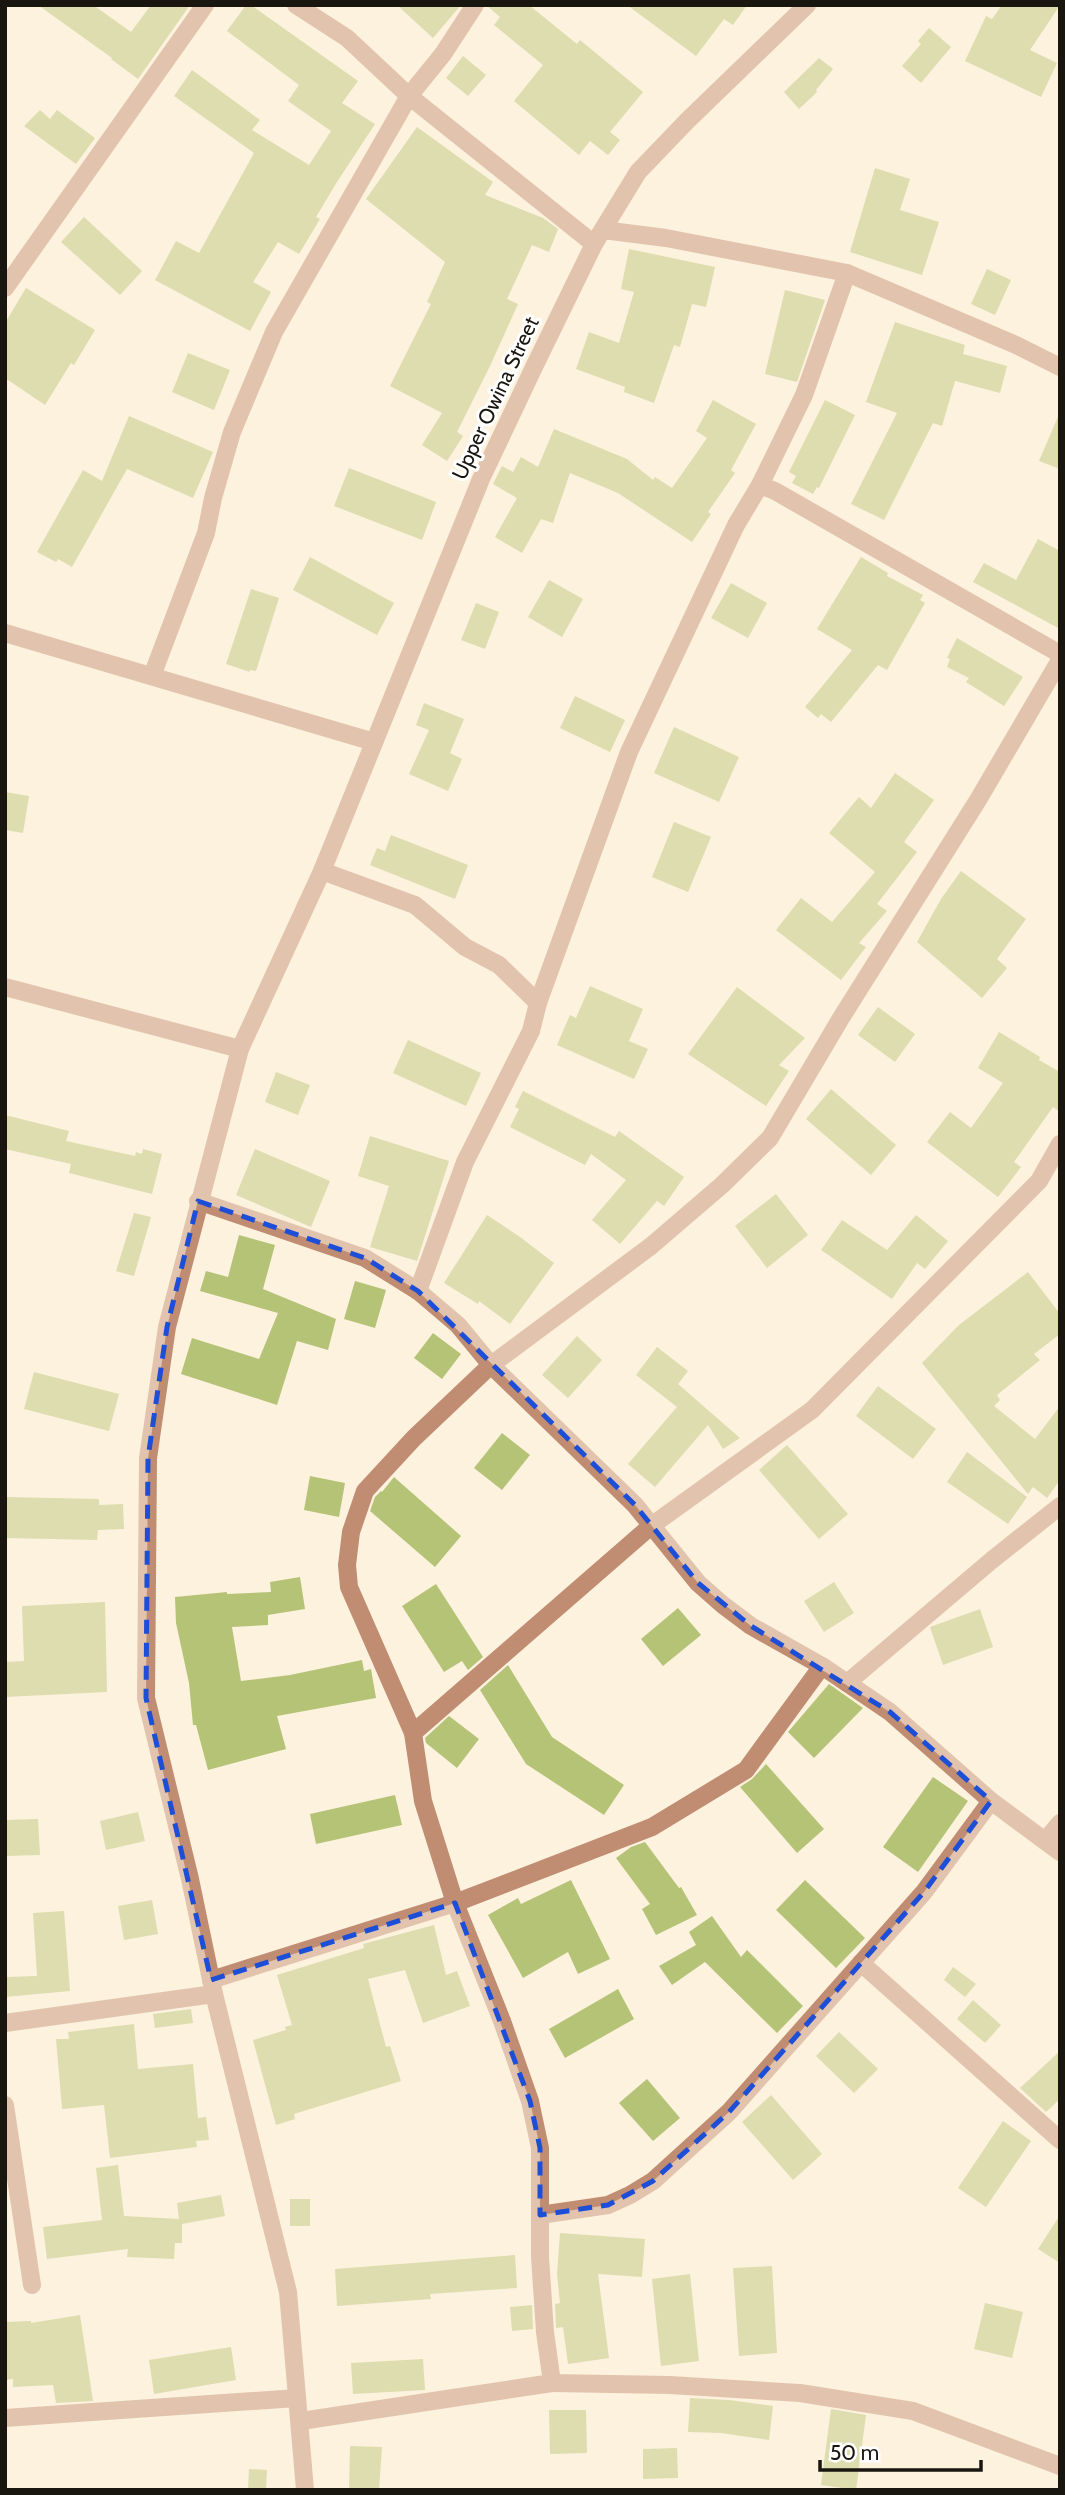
<svg xmlns="http://www.w3.org/2000/svg" width="1065" height="2495" viewBox="0 0 1065 2495" font-family="Cabin,sans-serif">
<rect width="100%" height="100%" fill="#fdf2de"/>
<g fill="#b5c377">
<polygon points="38,5 93,5 131,32 151,5 190,5 138,79 111,59 112,58"/>
<polygon points="246,5 251,5 358,81 342,103 375,124 337,182 316,217 320,219 299,254 278,242 253,282 271,292 250,331 155,280 176,241 199,253 254,153 174,96 192,70 260,120 252,130 309,165 331,131 288,101 299,85 227,31"/>
<polygon points="397,5 461,5 433,38"/>
<polygon points="486,5 529,5 577,44 580,40 643,92 610,132 620,140 608,155 590,141 579,155 514,101 543,65 494,25 500,17"/>
<polygon points="627,5 747,5 733,25 724,19 696,56"/>
<polygon points="1002,5 1060,5 1030,50 1057,63 1041,97 965,61 986,16 992,19"/>
<polygon points="929,28 951,47 921,83 902,66 921,44 918,41"/>
<polygon points="463,56 486,75 468,96 446,78"/>
<polygon points="819,58 833,69 816,90 817,92 799,109 784,92"/>
<polygon points="40,110 50,119 57,110 95,138 76,164 24,126"/>
<polygon points="417,127 493,182 485,195 543,218 558,229 549,252 532,245 507,299 518,304 490,366 457,432 463,436 447,461 422,445 442,413 390,386 431,304 427,302 445,262 366,199"/>
<polygon points="875,168 910,179 900,210 939,222 922,275 850,252"/>
<polygon points="84,217 142,271 120,295 61,242"/>
<polygon points="629,249 715,267 706,307 692,304 680,347 674,345 654,403 624,392 625,387 576,369 589,332 619,343 634,292 621,289"/>
<polygon points="987,269 1011,280 995,315 971,304"/>
<polygon points="26,288 95,330 74,365 71,363 45,405 5,378 5,323"/>
<polygon points="785,290 825,300 797,382 765,374"/>
<polygon points="895,322 965,345 963,354 1007,366 1000,393 955,381 942,426 933,423 884,520 851,504 897,413 866,402"/>
<polygon points="188,353 230,370 214,410 172,392"/>
<polygon points="713,400 756,424 731,470 735,473 708,512 711,514 692,542 618,493 570,473 553,523 541,519 522,553 495,537 517,498 493,484 502,466 513,472 521,457 538,467 554,429 627,459 653,480 655,477 672,488 707,438 696,431"/>
<polygon points="825,400 855,415 819,488 817,487 813,494 792,483 796,476 789,472"/>
<polygon points="1060,412 1060,469 1039,461"/>
<polygon points="129,416 213,452 193,498 127,469 72,567 58,559 56,562 37,552 83,470 102,481"/>
<polygon points="349,468 436,502 422,540 334,506"/>
<polygon points="1038,539 1060,551 1060,629 973,582 984,563 1016,580"/>
<polygon points="310,557 394,603 377,635 293,590"/>
<polygon points="861,557 888,573 887,576 923,595 920,600 925,603 887,670 878,665 831,722 821,714 818,718 805,707 852,650 817,629"/>
<polygon points="549,580 583,599 562,637 528,617"/>
<polygon points="731,583 767,603 748,638 711,618"/>
<polygon points="251,589 279,598 256,671 250,670 250,672 226,664"/>
<polygon points="476,603 499,612 485,649 461,640"/>
<polygon points="957,638 1023,677 1004,706 966,682 969,678 947,667 950,659 947,658"/>
<polygon points="575,696 625,720 610,752 560,728"/>
<polygon points="424,703 464,719 450,753 462,759 448,791 409,774 429,730 416,725"/>
<polygon points="674,727 739,757 719,802 654,773"/>
<polygon points="895,773 934,800 904,842 917,852 877,904 887,911 859,943 866,947 841,980 776,930 801,898 832,922 875,872 829,833 859,797 871,808"/>
<polygon points="5,792 29,796 23,833 5,830"/>
<polygon points="674,822 711,837 688,892 652,877"/>
<polygon points="391,835 468,865 455,899 370,865 377,848 385,851"/>
<polygon points="961,871 1026,919 997,959 1007,968 982,998 917,942 941,899"/>
<polygon points="590,986 643,1009 629,1041 648,1049 634,1079 557,1045 570,1015 576,1018"/>
<polygon points="737,987 805,1038 779,1065 789,1071 766,1106 688,1054"/>
<polygon points="878,1007 915,1034 895,1062 858,1035"/>
<polygon points="999,1032 1040,1057 1039,1060 1060,1072 1060,1112 1053,1107 1014,1162 1021,1167 998,1197 927,1142 950,1112 971,1128 1003,1083 978,1068"/>
<polygon points="408,1040 481,1073 466,1106 393,1073"/>
<polygon points="276,1072 310,1085 298,1115 265,1102"/>
<polygon points="831,1089 896,1145 871,1175 806,1119"/>
<polygon points="523,1091 615,1137 619,1131 684,1177 664,1206 657,1201 620,1244 592,1220 626,1180 591,1154 585,1165 510,1127 519,1109 515,1107"/>
<polygon points="5,1115 69,1131 66,1141 135,1156 136,1152 142,1154 143,1149 162,1154 152,1194 69,1173 71,1164 5,1149"/>
<polygon points="370,1136 449,1161 417,1261 370,1247 389,1186 358,1176"/>
<polygon points="255,1149 330,1181 311,1227 236,1195"/>
<polygon points="776,1194 808,1235 767,1268 735,1226"/>
<polygon points="134,1213 151,1217 134,1276 116,1271"/>
<polygon points="487,1215 520,1237 554,1263 510,1324 479,1301 478,1304 444,1283"/>
<polygon points="916,1215 948,1241 925,1269 917,1263 892,1299 821,1250 842,1220 887,1250"/>
<polygon points="239,1235 275,1245 263,1289 336,1319 328,1350 297,1341 277,1405 181,1374 192,1338 259,1359 278,1313 200,1291 206,1271 228,1277"/>
<polygon points="1028,1272 1060,1314 1060,1334 1034,1354 1040,1360 997,1395 1000,1400 994,1406 1035,1439 1060,1406 1060,1480 1047,1498 1033,1487 1028,1494 922,1363 959,1325"/>
<polygon points="355,1281 386,1290 375,1328 344,1319"/>
<polygon points="433,1333 461,1354 442,1379 414,1358"/>
<polygon points="577,1336 602,1360 568,1398 542,1375"/>
<polygon points="657,1347 688,1371 678,1384 740,1438 723,1449 708,1425 655,1487 628,1464 677,1407 636,1375"/>
<polygon points="34,1372 119,1394 109,1431 24,1409"/>
<polygon points="878,1386 936,1429 913,1459 856,1416"/>
<polygon points="502,1433 530,1455 502,1490 474,1468"/>
<polygon points="787,1445 848,1514 819,1539 759,1470"/>
<polygon points="967,1452 1027,1497 1008,1524 947,1482"/>
<polygon points="310,1476 345,1483 339,1517 304,1510"/>
<polygon points="394,1477 461,1536 435,1567 370,1511 375,1497 381,1491 382,1492"/>
<polygon points="6,1497 99,1499 99,1505 123,1504 124,1529 98,1530 97,1540 5,1538"/>
<polygon points="300,1577 305,1609 268,1615 268,1625 232,1627 241,1681 290,1675 362,1660 364,1671 371,1669 376,1698 277,1716 286,1749 208,1770 196,1725 193,1725 189,1683 176,1623 175,1597 227,1592 227,1594 271,1592 270,1582"/>
<polygon points="834,1582 854,1613 824,1632 804,1601"/>
<polygon points="436,1584 483,1657 468,1670 462,1661 444,1672 402,1606"/>
<polygon points="105,1602 107,1692 5,1697 5,1662 24,1661 22,1606"/>
<polygon points="678,1608 701,1635 663,1666 641,1639"/>
<polygon points="980,1609 993,1647 943,1665 930,1627"/>
<polygon points="508,1665 552,1737 624,1785 604,1815 526,1764 480,1690"/>
<polygon points="829,1684 863,1708 814,1758 788,1732"/>
<polygon points="449,1716 479,1739 457,1768 426,1743 425,1738"/>
<polygon points="766,1764 824,1829 797,1853 740,1787 752,1779"/>
<polygon points="933,1777 968,1801 918,1872 883,1847"/>
<polygon points="395,1795 402,1825 316,1844 310,1814"/>
<polygon points="138,1812 145,1841 106,1850 100,1821"/>
<polygon points="38,1819 40,1855 5,1856 5,1820"/>
<polygon points="645,1842 679,1888 681,1887 697,1915 656,1935 642,1909 650,1904 616,1858 631,1847"/>
<polygon points="571,1880 610,1959 578,1974 568,1952 523,1978 488,1915 518,1898 521,1904"/>
<polygon points="805,1880 865,1938 836,1968 776,1910"/>
<polygon points="152,1900 158,1934 124,1940 118,1906"/>
<polygon points="64,1911 70,1991 5,1997 5,1977 37,1976 33,1913"/>
<polygon points="712,1916 741,1957 747,1950 803,2006 777,2033 705,1962 672,1985 659,1966 696,1945 689,1932"/>
<polygon points="434,1925 446,1975 457,1971 470,2006 423,2023 405,1970 368,1979 386,2047 390,2046 401,2081 294,2114 295,2119 276,2125 253,2040 286,2030 285,2027 292,2025 277,1975 364,1948 363,1944"/>
<polygon points="953,1967 976,1984 965,1997 944,1980"/>
<polygon points="618,1989 634,2019 565,2058 549,2029"/>
<polygon points="973,2000 1001,2025 985,2043 957,2019"/>
<polygon points="191,2009 193,2023 155,2028 153,2014"/>
<polygon points="134,2024 138,2069 193,2064 198,2118 206,2117 209,2140 196,2141 197,2147 110,2158 104,2105 62,2109 56,2039 69,2039 68,2032"/>
<polygon points="839,2032 878,2069 854,2093 816,2056"/>
<polygon points="1060,2051 1060,2099 1046,2112 1020,2088"/>
<polygon points="647,2079 680,2118 653,2141 619,2103"/>
<polygon points="771,2095 822,2154 793,2180 742,2122"/>
<polygon points="1003,2121 1031,2141 986,2207 958,2188"/>
<polygon points="118,2165 124,2216 179,2219 177,2203 221,2195 225,2216 182,2224 182,2243 175,2243 174,2259 127,2257 128,2249 47,2259 43,2227 102,2220 96,2168"/>
<rect x="290" y="2199" width="20" height="27"/>
<polygon points="1060,2215 1060,2263 1038,2249"/>
<polygon points="560,2233 645,2239 642,2277 598,2274 609,2358 568,2364 563,2327 556,2328 555,2304 560,2303 557,2274"/>
<polygon points="515,2255 517,2288 430,2294 431,2299 337,2306 335,2269"/>
<polygon points="772,2266 777,2353 739,2356 733,2268"/>
<polygon points="690,2274 699,2361 661,2366 652,2279"/>
<polygon points="985,2303 1023,2312 1012,2358 974,2349"/>
<polygon points="532,2305 533,2329 512,2331 510,2307"/>
<polygon points="80,2315 93,2401 56,2403 53,2385 13,2387 13,2379 5,2380 5,2322 31,2321 31,2323"/>
<polygon points="231,2347 236,2380 154,2394 149,2360"/>
<polygon points="423,2359 425,2390 353,2394 351,2363"/>
<polygon points="690,2398 729,2400 773,2406 769,2440 721,2433 688,2432"/>
<polygon points="831,2409 866,2415 856,2490 821,2485"/>
<polygon points="549,2410 586,2410 587,2453 550,2454"/>
<polygon points="350,2446 382,2447 379,2490 349,2490"/>
<polygon points="677,2448 678,2478 643,2479 643,2449"/>
<polygon points="249,2469 267,2470 266,2490 248,2490"/>
</g>
<g fill="none" stroke-linecap="round" stroke-linejoin="round">
<g stroke="#c08d73" stroke-width="18">
<polyline points="296,5 347,38 409,96 594,244"/>
<polyline points="603,230 666,238 847,273 1016,345 1060,367"/>
<polyline points="847,273 804,395 760,485 775,491 1060,654"/>
<polyline points="5,288 205,5"/>
<polyline points="5,633 374,742"/>
<polyline points="152,676 206,533 213,498 232,432 274,332 409,96 443,54 475,5"/>
<polyline points="322,871 415,905 465,947 499,965 538,1003 531,1031 465,1162 418,1291"/>
<polyline points="5,987 240,1049"/>
<polyline points="538,1003 629,752 736,525 760,485"/>
<polyline points="198,1201 365,1258 418,1291 458,1325 491,1365 635,1505 698,1583 723,1605 751,1626 822,1666 890,1712 991,1801 1060,1852"/>
<polyline points="847,1683 992,1560 1060,1506"/>
<polyline points="413,1733 651,1526 812,1410 1039,1181 1060,1144"/>
<polyline points="1045,1841 1060,1823"/>
<polyline points="861,1963 1060,2140"/>
<polyline points="211,1980 455,1903 652,1827 746,1770 822,1666"/>
<polyline points="5,2023 214,1994"/>
<polyline points="5,2105 32,2285"/>
<polyline points="540,2215 608,2205 630,2195 653,2181 729,2112 924,1892 991,1801"/>
<polyline points="552,2383 670,2385 800,2393 913,2411 1060,2466"/>
<polyline points="5,2418 297,2398"/>
<polyline points="301,2421 552,2383 545,2332 540,2257 540,2148 530,2101 502,2021 455,1903 423,1801 413,1733 349,1587 347,1565 351,1532 365,1491 414,1438 491,1365 651,1246 722,1185 770,1138 841,1018 978,800 1060,660"/>
<polyline points="305,2490 288,2292 214,1994 190,1879 146,1698 148,1458 167,1327 240,1049 322,871 481,479 534,367 594,244 638,172 687,121 807,5"/>
</g>
</g>
<path d="M0 0H1065V2495H0ZM198,1201L365,1258L418,1291L635,1505L698,1583L751,1626L890,1712L991,1801L924,1892L729,2112L653,2181L608,2205L540,2215V2148L530,2101L455,1903L211,1980L146,1698L148,1458L167,1327Z" fill="#fdf2de" fill-opacity=".55" fill-rule="evenodd"/>
<path fill="none" stroke="#1d4ed8" stroke-width="5" stroke-dasharray="14 9" stroke-linejoin="round" d="M198,1201L365,1258L418,1291L635,1505L698,1583L751,1626L890,1712L991,1801L924,1892L729,2112L653,2181L608,2205L540,2215V2148L530,2101L455,1903L211,1980L146,1698L148,1458L167,1327Z"/>
<g text-anchor="middle" dominant-baseline="central" stroke-width="6" stroke-linejoin="round" paint-order="stroke">
<g font-size="21" fill="#19160f" stroke="#fff">
<text transform="translate(495 398) rotate(-65)">Upper Owina Street</text>
</g>
</g>
<rect width="1065" height="2495" fill="none" stroke="#19160f" stroke-width="14"/>
<path d="M820 2460v10h161v-10" fill="none" stroke="#19160f" stroke-width="3.5"/>
<text x="830" y="2460" font-size="21" fill="#19160f" stroke="#ffffff" stroke-width="5" paint-order="stroke">50 m</text>
</svg>
